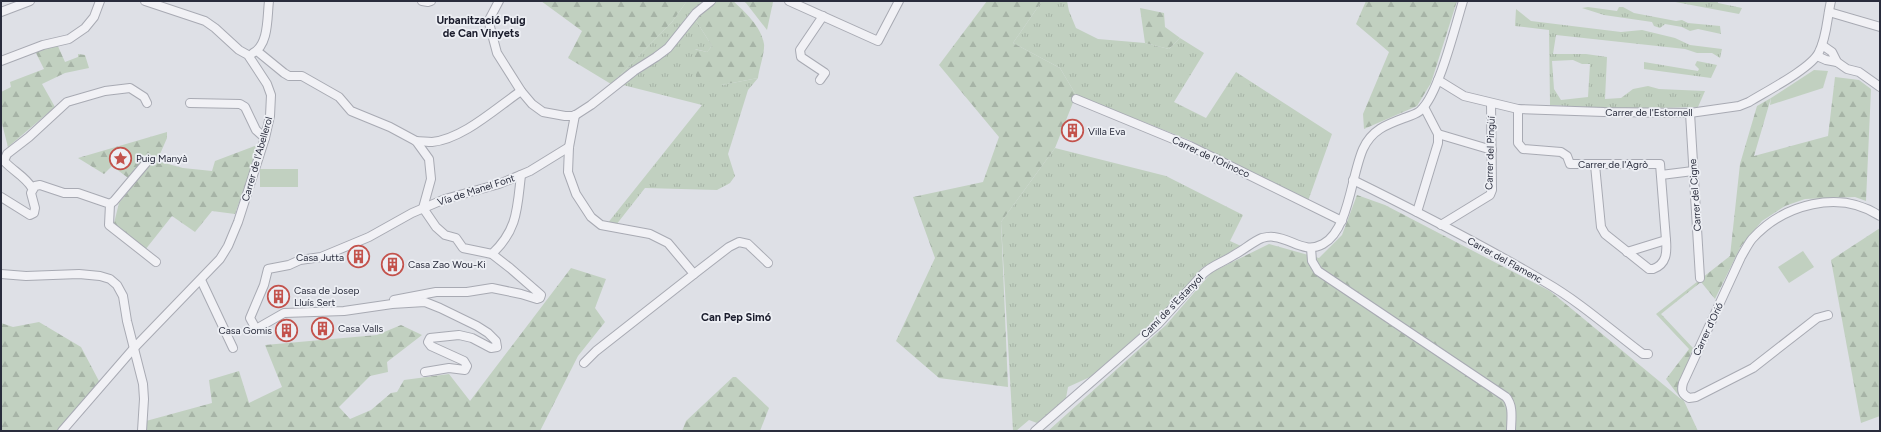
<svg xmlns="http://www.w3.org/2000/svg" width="1881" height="432" viewBox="0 0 1881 432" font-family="Figtree,sans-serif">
<defs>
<pattern id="grass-tufts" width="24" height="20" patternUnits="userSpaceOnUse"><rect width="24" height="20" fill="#c1d0c0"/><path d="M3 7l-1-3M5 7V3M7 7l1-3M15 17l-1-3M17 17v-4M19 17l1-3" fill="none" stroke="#a6b3a6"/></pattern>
<pattern id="forest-firs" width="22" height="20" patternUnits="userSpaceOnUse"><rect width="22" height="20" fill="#c1d0c0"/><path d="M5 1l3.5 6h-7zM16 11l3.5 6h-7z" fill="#a6b3a6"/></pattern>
</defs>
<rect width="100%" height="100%" fill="#dee0e6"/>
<g fill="url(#grass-tufts)" fill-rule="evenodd">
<path d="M687,1H704C686,16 675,37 658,52C644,64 626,73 611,84L672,22Z"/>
<polygon points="1042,1 1067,1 1069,11 1076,28 1098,39 1145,43 1169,49 1180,38 1204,53 1174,102 1206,118 1236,72 1332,134 1308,201 1189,140 1076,95 1060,68 1013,43"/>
<polygon points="1670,1 1718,1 1718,3 1742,8 1739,14"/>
<polygon points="1588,7 1617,11 1619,7 1623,7 1634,13 1676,21 1682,20 1688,23 1720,26 1721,34 1698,29 1690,31 1682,27 1665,24 1660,28 1654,26 1652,22 1604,15 1582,8"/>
<path d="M1516,9L1531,21L1621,32L1642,30L1675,38L1690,45L1722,49L1720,58L1712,53H1697L1685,49L1556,35L1553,54H1586L1607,57L1605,99L1621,98L1633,89L1648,86L1659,89L1705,91L1698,107L1620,109L1550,105L1549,30L1515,26ZM1573,60L1582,64H1590L1588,97L1561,100L1554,89L1552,61Z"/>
<polygon points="695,19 712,46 707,52 695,49 722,85 758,78 748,90 728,154 735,176 730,183 717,190 645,188 616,225 607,224 702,105 623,85 672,49"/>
<polygon points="1697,61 1717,65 1711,78 1644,69 1644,62 1698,71 1699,69 1695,65"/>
<polygon points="1055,148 1166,176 1243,215 1230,241 1241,246 1202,268 1159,317 1090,377 1068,387 1066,398 1037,423 1029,420 1016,431 1013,431 1001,222"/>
</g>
<g fill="url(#forest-firs)">
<polygon points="541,1 687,1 672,22 611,84 568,58 582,31"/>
<path d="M717,1H733C745,12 761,26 764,44C765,52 759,69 758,78L722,85L696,77L694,49L707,52L712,46L695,19Z"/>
<polygon points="743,1 773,2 767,30 746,3"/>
<polygon points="987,1 1042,1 1013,43 1060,68 1076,95 1055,148 1001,222 1008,387 939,378 896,341 935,258 913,197 983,182 999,137 939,65"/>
<polygon points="1366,1 1457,1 1431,83 1417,106 1364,129 1363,114 1389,52 1356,24"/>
<polygon points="1140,8 1164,13 1165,27 1180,38 1169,49 1145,43"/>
<polygon points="57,44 65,62 78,57 78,54 85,55 89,68 65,73 42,84 55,107 8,147 1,120 1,92 11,87 10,82 44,69 35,51"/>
<polygon points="1835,77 1859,80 1871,89 1866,201 1855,197 1805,199 1785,206 1762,221 1741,246 1715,299 1701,282 1661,314 1693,348 1678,388 1698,431 1048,431 1166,325 1212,272 1269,244 1319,258 1342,235 1357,195 1385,205 1550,291 1682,400 1666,379 1689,349 1656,314 1730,256 1740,164 1757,106 1771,98 1754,156 1828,136"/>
<polygon points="167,132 167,138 157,161 183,168 212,171 215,161 260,144 235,214 212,211 195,232 172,216 145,250 114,223 119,203 135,183 112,166 104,174 78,158"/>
<polygon points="1880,228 1880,416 1861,423 1831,260"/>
<polygon points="571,268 606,279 595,308 605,322 578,356 540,431 141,431 146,421 212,403 209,380 239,371 249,403 282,387 265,345 377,335 401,325 422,335 387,362 388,372 370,376 339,407 350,419 371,410 391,393 397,392 404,380 449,374 470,401"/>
<polygon points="39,322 81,347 100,383 57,431 1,431 1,323 13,327"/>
<polygon points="733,377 736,377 769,408 760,431 682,431 686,421"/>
</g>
<g fill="#c1d0c0">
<polygon points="1814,70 1828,71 1823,88 1770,105 1771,98"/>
<rect x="260" y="169" width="38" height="18"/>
<polygon points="1803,251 1814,267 1789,283 1778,267"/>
</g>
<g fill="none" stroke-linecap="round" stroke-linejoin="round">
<defs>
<g id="street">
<polyline points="422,1 428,2 431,1"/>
<polyline points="499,1 490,18 489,23 497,53 521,91 532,104 543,112 565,116 574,116 591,105 634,71 656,57 668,48 696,13 711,1"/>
<polyline points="789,1 878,41 899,1"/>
<polyline points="1,12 30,1"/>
<polyline points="1829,12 1880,27"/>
<polyline points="1822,45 1832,52 1837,62"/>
<polyline points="257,51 284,73 289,76 302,76 339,97 351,111 390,127 416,141 429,159 431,179 423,208 436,227 445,235 456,238 463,248 492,254 510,268 541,295 540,298 537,299 521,294 492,288 467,292 436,292 394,300"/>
<path d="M253,53C269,45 267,17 269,1"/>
<polyline points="1817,56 1826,60 1837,62 1847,69 1859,72 1880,87"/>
<polyline points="1,61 43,45 69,39 85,28 94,17 100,1"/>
<polyline points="820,80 825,73 801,57 800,50 823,16"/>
<path d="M1438,80L1464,96L1518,109L1604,112L1690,113L1739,106L1749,102C1765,92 1812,68 1819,52C1827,37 1827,17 1831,1"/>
<polyline points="1076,99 1190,146 1342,221"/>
<polyline points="190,103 240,104 245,107 256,130 265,138"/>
<polyline points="1518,109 1518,143 1523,149 1561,152 1567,156 1570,164 1660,164 1666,240 1627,252"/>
<polyline points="1690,113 1700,278"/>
<polyline points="575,115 569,147 568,172 576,194 591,217 601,225 650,234 668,243 694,274 596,351 584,363"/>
<polyline points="1438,134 1492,150"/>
<path d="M416,141C421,141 427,142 432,142C463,139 496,108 521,91"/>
<path d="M1595,165L1601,227L1605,234L1649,269H1653C1667,264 1667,252 1666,240"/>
<polyline points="1661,175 1693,171"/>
<path d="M1353,180C1418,212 1483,245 1545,282C1580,302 1611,330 1643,354H1648"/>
<path d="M32,188C26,177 13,171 4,161L7,154L29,137L67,102L105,91L130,88L144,97L147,103"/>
<polyline points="1,197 30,215 34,213 35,208 31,193 35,186 40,185 64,193 78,193 110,204 109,225 156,262"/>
<polyline points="110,204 114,201 146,163"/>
<polyline points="1417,212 1438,143 1438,134 1424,107"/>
<polyline points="1441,225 1490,195 1492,190 1491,103"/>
<path d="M1311,248L1312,261L1318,271L1506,397C1514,406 1511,420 1511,431"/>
<path d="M492,254C518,229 517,209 521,175"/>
<polyline points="1,274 26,276 79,274 100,276 110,279 117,285 123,296 127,321 143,384 144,399 142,431"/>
<polyline points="694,274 729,247 739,242 748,244 768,263"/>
<polyline points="201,280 233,348"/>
<path d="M1828,315L1817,318L1753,368L1696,397L1689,398C1682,394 1681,391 1683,383L1741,257C1744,252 1748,244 1752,239C1784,204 1839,189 1880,216"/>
<polyline points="425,372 449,368 465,370 467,366 464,361 431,346 428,342 430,338 459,335 472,338 491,348 497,347 496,341 488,333 477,326 440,308 425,302 392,304 344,311 284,313 256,329 250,318 264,285 268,269 289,265 300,260 321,257 369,237 412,213 445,199 499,184 530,171 569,147"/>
<polyline points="62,431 134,348 220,259 228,246 238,222 265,138 270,116 271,95 267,84 248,55 239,50 215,28 205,21 145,1"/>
<path d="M1035,431L1158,324L1203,274C1212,265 1224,262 1234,255C1244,250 1252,242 1262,238C1266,237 1271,236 1274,237C1293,239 1304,254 1323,244C1349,230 1351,176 1363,149C1372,129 1388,124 1407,117C1412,115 1417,114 1421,110C1439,93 1455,27 1463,1"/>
</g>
</defs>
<use href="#street" stroke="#a8aab3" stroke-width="10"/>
<use href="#street" stroke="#f1f1f5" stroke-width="8"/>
</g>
<defs>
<symbol id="building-ring" viewBox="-11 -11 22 22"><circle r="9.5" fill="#edeff4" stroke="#c3524c" stroke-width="1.5"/><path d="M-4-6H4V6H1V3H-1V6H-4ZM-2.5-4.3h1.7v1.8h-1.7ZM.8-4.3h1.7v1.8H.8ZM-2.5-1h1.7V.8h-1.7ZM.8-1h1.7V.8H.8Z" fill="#c3524c"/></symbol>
<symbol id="sight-ring" viewBox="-11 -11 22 22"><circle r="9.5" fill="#edeff4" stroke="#c3524c" stroke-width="1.5"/><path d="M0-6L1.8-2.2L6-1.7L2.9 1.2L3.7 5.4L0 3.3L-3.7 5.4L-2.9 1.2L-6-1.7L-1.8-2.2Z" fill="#c3524c"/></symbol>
</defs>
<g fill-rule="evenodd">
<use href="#building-ring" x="1060" y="118" width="25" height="25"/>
<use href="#sight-ring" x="108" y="146" width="25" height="25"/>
<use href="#building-ring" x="346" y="244" width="25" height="25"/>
<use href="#building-ring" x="380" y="252" width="25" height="25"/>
<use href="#building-ring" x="266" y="284" width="25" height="25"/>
<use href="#building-ring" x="310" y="316" width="25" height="25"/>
<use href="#building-ring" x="274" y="318" width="25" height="25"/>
</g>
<g text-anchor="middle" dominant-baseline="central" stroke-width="3.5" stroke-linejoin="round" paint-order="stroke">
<g font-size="10" fill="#292c3c" stroke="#edeff4">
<text x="1649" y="112">Carrer de l'Estornell</text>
<text transform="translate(1490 153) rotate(-88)">Carrer del Pingüí</text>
<text transform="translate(1211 157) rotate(25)">Carrer de l'Orinoco</text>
<text transform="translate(257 159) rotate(-74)">Carrer de l'Abellerol</text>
<text x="1613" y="164">Carrer de l'Agrò</text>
<text transform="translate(476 190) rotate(-18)">Vía de Manel Font</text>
<text transform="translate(1695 195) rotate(-94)">Carrer del Cigne</text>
<text transform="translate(1505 260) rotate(29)">Carrer del Flamenc</text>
<text transform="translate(1172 306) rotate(-46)">Camí de s'Estanyol</text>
<text transform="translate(1708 329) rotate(-65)">Carrer d'Orió</text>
</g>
<g font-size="10" fill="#292c3c" stroke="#edeff4" text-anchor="start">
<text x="1088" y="131">Villa Eva</text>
<text x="136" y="158">Puig Manyà</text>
<text x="344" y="257" text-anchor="end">Casa Jutta</text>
<text x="408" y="264">Casa Zao Wou-Ki</text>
<text x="294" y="290">Casa de Josep<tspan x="294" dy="12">Lluís Sert</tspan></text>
<text x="338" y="328">Casa Valls</text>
<text x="272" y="330" text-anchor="end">Casa Gomis</text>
</g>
<g font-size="11" font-weight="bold" fill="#1b1d2d" stroke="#edeff4">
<text x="481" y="20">Urbanització Puig<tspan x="481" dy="13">de Can Vinyets</tspan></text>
<text x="736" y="317">Can Pep Simó</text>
</g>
</g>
<rect width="1881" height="432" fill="none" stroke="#292c3c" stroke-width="4"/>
</svg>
